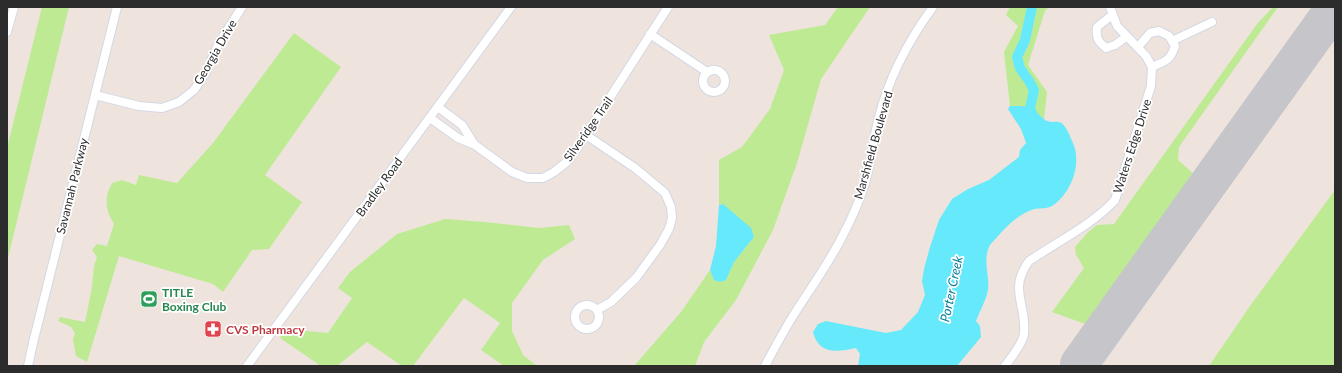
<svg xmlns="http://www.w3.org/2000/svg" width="1342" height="373" viewBox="0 0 1342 373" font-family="Lato,sans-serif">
<rect width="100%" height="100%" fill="#eee4dd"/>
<polygon fill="#d8dde7" points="1314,7 1335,7 1335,36 1102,366 1066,366"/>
<g fill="#beea94">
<polygon points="42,7 69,7 7,262 7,148"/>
<polygon points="838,7 870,7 821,79 797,163 773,230 736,300 704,342 695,366 634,366 681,312 710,270 714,280 726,280 734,262 754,237 723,204 719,205 719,160 742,147 770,109 784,70 769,35 825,25"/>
<path d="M1010,7H1049L1045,11L1028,65L1047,92L1044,119C1030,107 1029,107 1010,106L1004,52L1018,26L1006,15Z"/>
<polygon points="1273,7 1278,7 1179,147 1178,160 1195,175 1088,325 1052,312 1084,268 1076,255 1075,247 1088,232 1097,225 1114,224 1257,24"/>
<path d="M294,33L341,67L265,175L302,202L269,249L252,250L223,292L213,284L119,256L87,362L76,356L73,340L75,333L71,327L58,321L60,317L85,322L92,287L94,266L97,257L92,250L97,244L107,246L114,224C105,209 104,198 112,183L122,180L136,185L139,175L177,183L213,143Z"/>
<polygon points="1335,190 1335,366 1209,366 1250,306"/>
<polygon points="445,219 485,222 539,228 569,225 575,239 543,260 512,303 512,331 523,355 537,366 504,366 481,350 500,323 464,298 413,366 402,366 367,342 337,366 321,366 280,338 286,329 328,333 352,298 338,288 350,272 397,234"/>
</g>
<g fill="#66e9fa">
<path d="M1010,106C1018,106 1027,105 1034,110C1038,113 1041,117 1045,120C1056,126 1060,114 1069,134C1072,141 1076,148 1076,156C1078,174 1067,197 1052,206C1047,209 1040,208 1034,209C1019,214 1009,224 998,236C996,239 992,242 990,245C982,260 990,276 988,290C986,300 980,311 976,321L980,326L981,337L957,366H858L860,354L856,348C837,352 819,355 813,332L818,324L826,321L886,333L901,330L918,312L925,295L922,281L924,269L930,247L939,220L952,199L968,189L989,180L1019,157L1020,150L1026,143L1021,129L1008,109Z"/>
<polygon points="723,204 751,228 754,237 734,262 726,280 720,282 714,280 710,270 716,246 719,205"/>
</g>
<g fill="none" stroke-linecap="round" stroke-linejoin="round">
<polyline stroke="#66e9fa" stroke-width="10" points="1032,7 1025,40 1017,57 1020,68 1029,81 1034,90 1030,108 1034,119"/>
<polyline stroke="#c6c5ca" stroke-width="38" points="1079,364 1335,7"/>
<defs>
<g id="minor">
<path d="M1112,15L1097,27C1096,37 1097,41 1106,48L1115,45L1126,37"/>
<polyline points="7,32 14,7"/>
<polyline points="650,34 707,72"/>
<polyline points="1172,41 1212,22"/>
<path d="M1138,47L1150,33L1159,31L1169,36L1175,46C1170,61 1166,61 1152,67"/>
<circle cx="714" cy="81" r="11"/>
<polyline points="95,95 139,106 162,108 179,102 194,90 205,74 219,43 242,7"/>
<polyline points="438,107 462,125 474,144"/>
<polyline points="430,118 458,138 475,145 512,172 527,178 543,178 554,172 568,161 586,135 668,7"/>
<polyline points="586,135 635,168 665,193 671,207 672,218 669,229 660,245 636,278 611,302 597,310"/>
<circle cx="587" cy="317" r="12"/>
<polyline points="28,366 33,343 117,7"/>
<polyline points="247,366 511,7"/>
<path d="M765,366C774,349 783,332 793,316C810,289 830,262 844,233C851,220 857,206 862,192C871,169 872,144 878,121C888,79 908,41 933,7"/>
<path d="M1005,366C1011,358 1023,343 1024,334C1027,304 1008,290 1029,261C1057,242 1092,225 1115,200L1151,86L1152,67L1146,56L1117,26L1110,7"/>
</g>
</defs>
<use href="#minor" stroke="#d2d8e5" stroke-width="10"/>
<use href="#minor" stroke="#fff" stroke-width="8"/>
</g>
<defs>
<symbol id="stadium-square" viewBox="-11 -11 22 22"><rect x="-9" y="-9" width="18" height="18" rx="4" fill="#2e9e5b" stroke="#fff"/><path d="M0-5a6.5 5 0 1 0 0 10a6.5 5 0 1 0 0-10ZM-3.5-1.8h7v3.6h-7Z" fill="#fff"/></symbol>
<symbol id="pharmacy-square" viewBox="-11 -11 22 22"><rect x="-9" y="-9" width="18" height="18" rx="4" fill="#e0444e" stroke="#fff"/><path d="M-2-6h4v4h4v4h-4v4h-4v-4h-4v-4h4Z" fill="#fff"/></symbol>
</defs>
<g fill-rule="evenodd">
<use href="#stadium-square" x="139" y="289" width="20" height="20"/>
<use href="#pharmacy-square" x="203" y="319" width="20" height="20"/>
</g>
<g text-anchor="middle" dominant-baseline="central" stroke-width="3.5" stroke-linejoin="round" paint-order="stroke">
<g font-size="12" fill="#2c2c2c" stroke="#fff">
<text transform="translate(215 52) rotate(-60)">Georgia Drive</text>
<text transform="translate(588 129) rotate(-55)">Silveridge Trail</text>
<text transform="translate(873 145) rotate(-74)">Marshfield Boulevard</text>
<text transform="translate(1132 146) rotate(-72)">Waters Edge Drive</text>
<text transform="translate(72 186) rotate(-76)">Savannah Parkway</text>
<text transform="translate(379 187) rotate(-54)">Bradley Road</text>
</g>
<g font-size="12" font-weight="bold" fill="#27864d" stroke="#fff" text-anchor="start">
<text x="162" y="292">TITLE<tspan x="162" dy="14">Boxing Club</tspan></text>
</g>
<g font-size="12" font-weight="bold" fill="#be3a42" stroke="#fff" text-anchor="start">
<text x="226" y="329">CVS Pharmacy</text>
</g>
<g font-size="13" font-style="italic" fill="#037d9b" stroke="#fff">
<text transform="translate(951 289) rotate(-78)">Porter Creek</text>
</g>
</g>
<rect width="1342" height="373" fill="none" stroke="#2c2c2c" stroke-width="16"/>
</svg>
